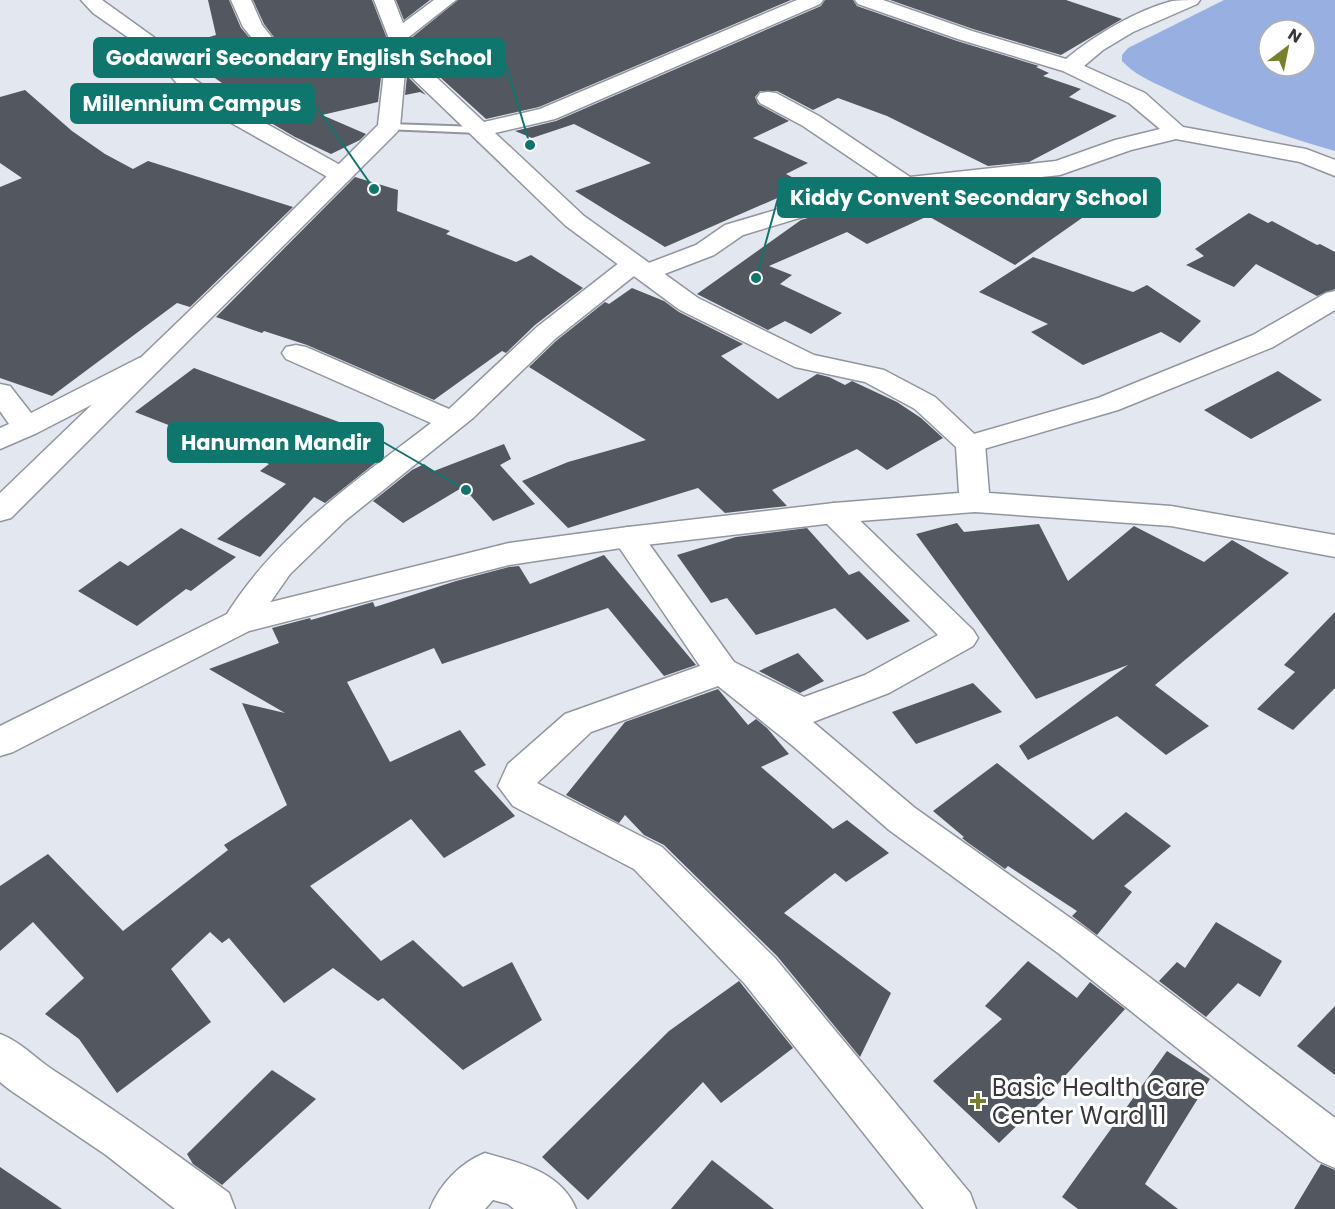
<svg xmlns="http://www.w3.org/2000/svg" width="1335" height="1209" viewBox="0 0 1335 1209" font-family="Poppins,sans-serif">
<rect width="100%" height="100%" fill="#e2e7f0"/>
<path fill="#97afe1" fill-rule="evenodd" d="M1224,0H1335V151C1277,134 1219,115 1165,88C1150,81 1134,74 1122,61V55L1128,48ZM1269,30H1305V66H1269Z"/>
<g fill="#53575f">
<polygon points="208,0 229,0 241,28 264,55 278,55 283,49 264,24 253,0 372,0 386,36 378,102 322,115 366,134 360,140 331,154 295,137 210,87 222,83 172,48 216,35"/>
<polygon points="396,0 430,0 404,20"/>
<polygon points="458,0 791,0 539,107 486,119 409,49 410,39"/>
<polygon points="825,0 853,0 857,6 957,41 1039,66 1036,67 1049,73 1043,76 1081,89 1069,97 1117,116 1029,162 988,166 887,116 838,98 813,110 777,91 760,91 755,97 758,104 789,121 753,138 808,163 786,174 807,185 665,247 575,191 651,163 574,124 532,138 515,131 556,121 821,6"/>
<polygon points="890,0 1066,0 1122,19 1061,55 973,29"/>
<polygon points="407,76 426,95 420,92 405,95"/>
<polygon points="25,90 72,131 105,154 133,169 148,161 293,207 190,307 177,303 52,396 0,378 0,187 22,178 0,163 0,97"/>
<polygon points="355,177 398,190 397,211 450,231 446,234 516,262 531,255 583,288 535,325 506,353 502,351 434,400 307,345 264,331 262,333 216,317"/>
<polygon points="1001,184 1082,218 1015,265 928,216 867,244 847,232 769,266 792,275 780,284 842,313 811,334 785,321 768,330 697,294 801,220 845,207 849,209 888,196"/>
<polygon points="1249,213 1268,223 1272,221 1317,245 1320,244 1335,252 1335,289 1317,296 1256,264 1234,287 1186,265 1204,256 1195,249"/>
<polygon points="1033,257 1133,292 1147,285 1201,321 1180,343 1161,332 1083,365 1031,332 1048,324 979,292"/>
<polygon points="632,288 664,301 679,312 743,344 721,356 778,399 817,374 829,377 845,385 852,381 897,402 921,418 943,438 887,470 857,449 772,490 787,506 725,513 698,488 568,528 522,481 568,462 646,440 529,367 556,341 605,302 609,304"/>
<polygon points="194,368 339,422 328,431 384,456 325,503 314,497 260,557 217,539 286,484 260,471 269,464 135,412"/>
<polygon points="1278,371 1322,400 1251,439 1204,410"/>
<polygon points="504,444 511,459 500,465 535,504 493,521 463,487 403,523 373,501 412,470 424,464 434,471"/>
<polygon points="957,523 964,532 1039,524 1068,581 1134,526 1204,562 1232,540 1289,573 1155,685 1209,726 1166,755 1117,716 1028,760 1019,746 1128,665 1036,699 916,534"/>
<polygon points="181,528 236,557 191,591 186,589 137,626 78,591 120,561 128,566"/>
<polygon points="807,528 849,575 859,571 910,621 867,640 835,608 756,635 727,598 711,603 677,555 736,537"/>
<polygon points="604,555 696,665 664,676 608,608 442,664 434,648 347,682 390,762 460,730 486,765 474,771 515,816 444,858 411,819 310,886 381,961 413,940 463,987 512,962 542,1020 463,1070 383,998 378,1001 333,968 284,1003 229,938 222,943 210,932 171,969 211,1022 117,1093 79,1039 45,1014 84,978 33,922 0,951 0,886 48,854 123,931 228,850 224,845 287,805 242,703 285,713 209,669 279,643 272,628 310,618 311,620 373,602 375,607 456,581 509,567 519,566 530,584"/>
<polygon points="1335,612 1335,688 1293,730 1257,709 1295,672 1284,665"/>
<polygon points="798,653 824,681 800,693 759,671"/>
<polygon points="973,683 1002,712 916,744 892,712"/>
<polygon points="718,689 748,725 756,719 767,728 789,754 761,767 833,829 847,820 889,853 846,882 835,873 784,913 891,993 860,1057 777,956 664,845 644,835 625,815 619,823 566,795 625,722"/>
<polygon points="997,763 1093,840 1126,812 1171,846 1124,886 1132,892 1097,935 1072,916 1077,911 1008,866 1005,869 967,842 962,838 964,837 933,811"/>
<polygon points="1216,922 1282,961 1260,997 1238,983 1206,1017 1159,981 1177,962 1185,968"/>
<polygon points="1028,961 1077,998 1090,982 1125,1009 1047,1096 999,1143 933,1081 1002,1019 985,1006"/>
<polygon points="739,981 793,1048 721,1103 703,1082 588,1200 542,1157 669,1031"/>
<polygon points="1335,1006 1335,1075 1297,1046"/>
<polygon points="1167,1051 1210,1079 1145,1184 1178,1209 1078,1209 1062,1197"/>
<polygon points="272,1070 316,1099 222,1185 193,1164 187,1154"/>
<polygon points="712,1160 774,1209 671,1209"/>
<polygon points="1321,1164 1335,1170 1335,1209 1294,1209"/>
<polygon points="0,1167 62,1209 0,1209"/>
</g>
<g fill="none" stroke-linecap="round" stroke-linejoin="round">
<defs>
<polygon id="lane" points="389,124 479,127 485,130 479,133 385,129 385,125"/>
<g id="street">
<polygon points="81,0 102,0 166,46 194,79 226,101 349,170 353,175 349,180 341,182 333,180 210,111 180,87 152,54 93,13"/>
<polygon points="231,0 251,0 262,25 281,49 278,53 264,53 243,27"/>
<polygon points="434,0 456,0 405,40 391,40 388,36 391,32"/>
<path d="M855,0H883L972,31L1066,59C1093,36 1137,10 1172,1C1180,0 1191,0 1200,0L1197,4L1133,32L1103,50L1084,66L1145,93L1183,127L1306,149L1335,160V176L1300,162L1176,139L1131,150L1060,175L876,195L743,235L714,255L654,278L645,281L634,276L555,339L473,418L346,520L290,574L251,630L239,634L227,630L222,622C272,537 355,482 431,423L286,359L282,353L286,347L296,345L306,347L449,409L537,327L624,259L633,256L642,259L646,264L696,245L725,225L866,183L883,180L803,126L760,103L757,98L760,93L768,92L776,93L819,116L910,177L1056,161L1115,140L1160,129L1129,103L1063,71L958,39L858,4Z"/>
<polygon points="1335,291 1335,310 1273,347 1118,410 970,453 960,450 955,444 960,438 1098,398 1253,335 1326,293"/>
<polygon points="149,356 159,358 163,364 159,370 37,433 0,449 0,428 9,424 0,411 0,384 10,386 31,413 139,358"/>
<polygon points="834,503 845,506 973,630 978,638 973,646 889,693 813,722 915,808 1086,929 1335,1118 1335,1168 1319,1161 1058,953 889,830 793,746 718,686 591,732 537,783 662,847 775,958 970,1193 976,1209 924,1209 745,984 634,869 513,806 498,786 508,764 565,714 700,666 612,537 617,530 628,527 639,530 734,662 804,697 865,675 938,635 823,520 819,513 823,506"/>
<path d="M0,1034C21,1042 35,1058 53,1070C114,1109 171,1150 229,1193L235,1209H175L106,1155L10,1090L0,1082Z"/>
<path d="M485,1153C520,1163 561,1172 576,1209H514L508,1204L493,1200L485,1209H430C440,1184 460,1163 485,1153Z"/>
</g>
<polygon id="secondary" points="374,0 394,0 408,36 407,50 484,122 540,109 797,0 823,0 820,4 555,119 495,133 584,216 698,298 814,355 884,370 935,397 985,444 989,493 1171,506 1335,535 1335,557 1171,526 975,512 834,523 628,547 509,565 249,631 13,752 0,756 0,726 227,614 239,610 509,543 628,527 834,503 959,493 956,447 915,409 865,382 795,367 680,310 566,226 405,71 400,127 397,132 11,518 0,521 0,493 261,242 378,125 388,36"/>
</defs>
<use href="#lane" stroke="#91959e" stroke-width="4"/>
<use href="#street" stroke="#91959e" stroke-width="3"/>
<use href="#secondary" stroke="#91959e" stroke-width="3"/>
<use href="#lane" fill="#fff" fill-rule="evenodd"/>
<use href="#street" fill="#fff" fill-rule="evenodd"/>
<use href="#secondary" fill="#fff" fill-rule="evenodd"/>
</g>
<path fill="#77802c" stroke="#fff" stroke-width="2" d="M975 1092h6v6h6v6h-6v6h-6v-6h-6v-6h6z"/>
<g text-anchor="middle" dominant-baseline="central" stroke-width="6" stroke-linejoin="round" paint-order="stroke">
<g font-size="24" fill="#36383c" stroke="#fff" text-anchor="start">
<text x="992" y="1087">Basic Health Care<tspan x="992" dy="28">Center Ward 11</tspan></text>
</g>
</g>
<path fill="none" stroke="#0f766e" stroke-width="2" d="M530 145L504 58M374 189L314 103M756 278L778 198M466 490L383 442"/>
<g fill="#0f766e" stroke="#fff" stroke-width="2">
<circle cx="530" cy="145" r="6"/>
<circle cx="374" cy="189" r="6"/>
<circle cx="756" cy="278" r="6"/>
<circle cx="466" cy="490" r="6"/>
</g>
<g fill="#0f766e" stroke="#0f766e" stroke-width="2">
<rect x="94" y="38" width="410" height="39" rx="6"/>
<rect x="71" y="84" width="243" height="39" rx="6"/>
<rect x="778" y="178" width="382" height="39" rx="6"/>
<rect x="168" y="423" width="215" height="39" rx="6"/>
</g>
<g font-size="21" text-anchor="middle" font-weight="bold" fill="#fff">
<text x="299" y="65">Godawari Secondary English School</text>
<text x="192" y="111">Millennium Campus</text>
<text x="969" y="205">Kiddy Convent Secondary School</text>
<text x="276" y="450">Hanuman Mandir</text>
</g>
<g transform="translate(1287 48) rotate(32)"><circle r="28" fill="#ffffff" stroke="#afafb1" stroke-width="1.5"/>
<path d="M0-4.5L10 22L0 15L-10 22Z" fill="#77802c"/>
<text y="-9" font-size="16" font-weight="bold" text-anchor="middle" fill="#36383c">N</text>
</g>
</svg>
